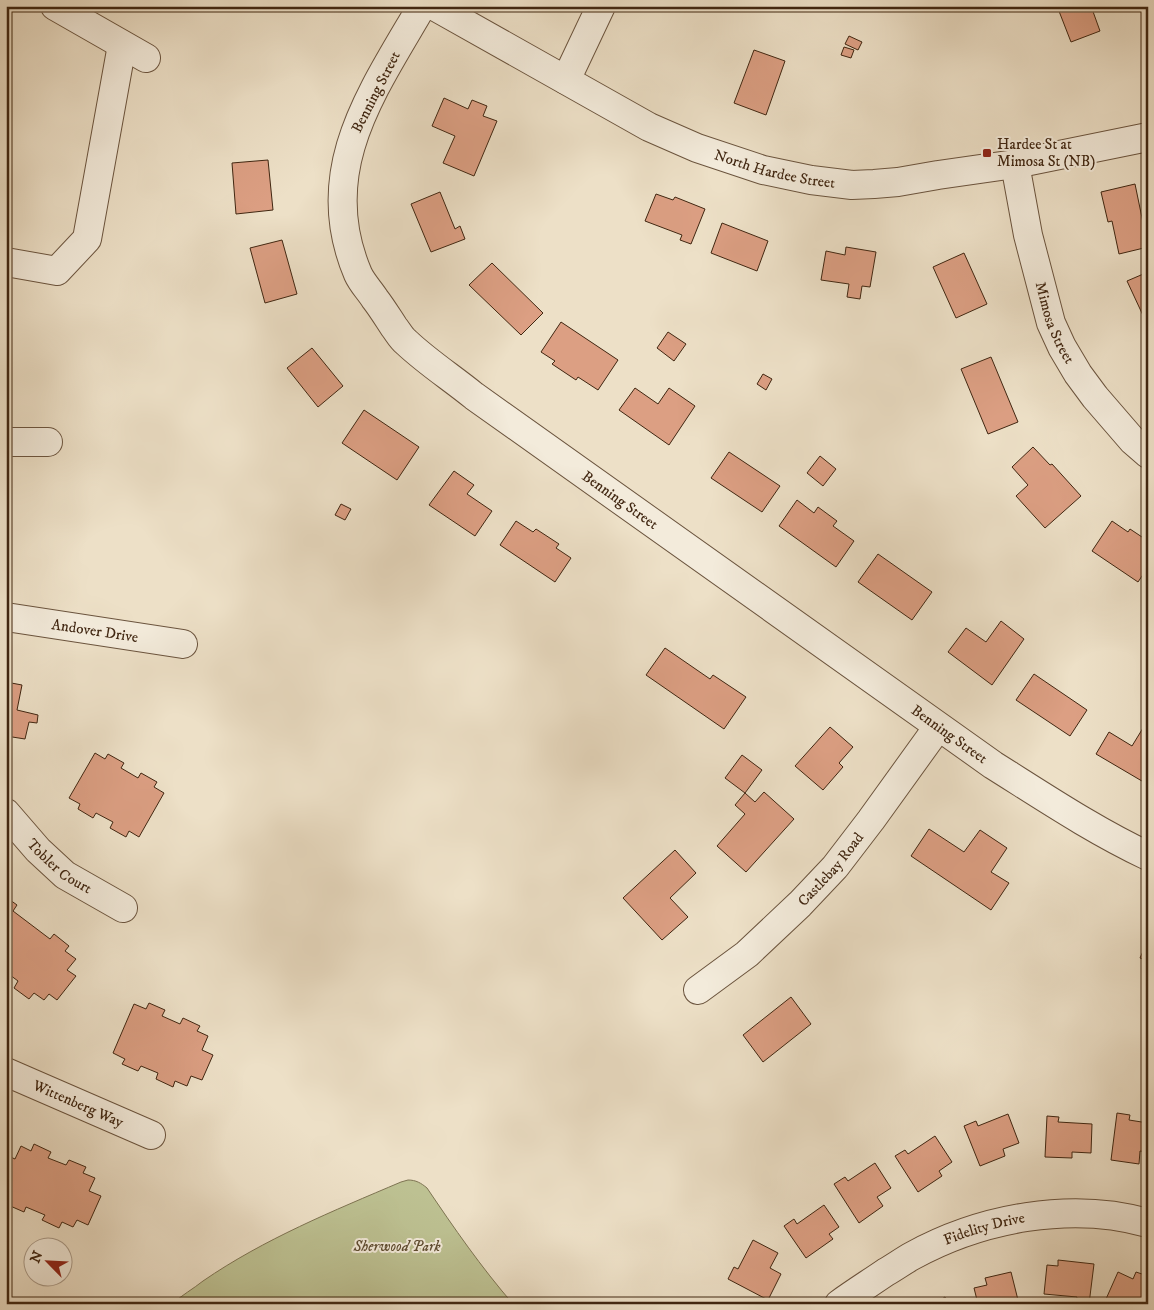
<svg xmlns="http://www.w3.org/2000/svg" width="1154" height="1310" viewBox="0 0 1154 1310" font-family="'IM FELL DW Pica',serif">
<rect width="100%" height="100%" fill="#ede0c7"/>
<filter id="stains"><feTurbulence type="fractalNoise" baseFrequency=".004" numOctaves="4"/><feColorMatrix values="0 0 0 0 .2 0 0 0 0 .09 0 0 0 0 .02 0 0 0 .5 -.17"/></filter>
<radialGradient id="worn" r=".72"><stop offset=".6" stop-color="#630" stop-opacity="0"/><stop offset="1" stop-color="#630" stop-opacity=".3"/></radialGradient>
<path fill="#bdc192" stroke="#7e7452" d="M408,1180C416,1180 421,1183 427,1188C454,1228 481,1267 513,1304H172C182,1295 193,1289 203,1281C264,1239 333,1211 401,1182Z"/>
<g fill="#dc9f83" stroke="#402611">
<polygon points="566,6 577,6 574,11"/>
<polygon points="1057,6 1091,6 1100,31 1071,42"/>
<polygon points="849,36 862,42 858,50 845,44"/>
<polygon points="844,47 854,50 851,58 841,55"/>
<polygon points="754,50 785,61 766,115 734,103"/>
<polygon points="444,98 468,109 472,100 487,106 483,116 497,121 474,176 443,163 455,136 432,126"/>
<polygon points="268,160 273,210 236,214 232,163"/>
<polygon points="1135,184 1148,247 1119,254 1112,221 1108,222 1101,192"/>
<polygon points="440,192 455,229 460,226 465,239 431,252 411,204"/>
<polygon points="656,194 673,200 675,197 705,209 691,244 680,240 682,235 645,221"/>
<polygon points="722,223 768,241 757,271 711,253"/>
<polygon points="282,240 297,294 265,303 250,248"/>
<polygon points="846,247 876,252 870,287 862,286 860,299 847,297 849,284 821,280 826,251 845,255"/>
<polygon points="964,253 987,304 956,318 933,267"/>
<polygon points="492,263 543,313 521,335 469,285"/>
<polygon points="1148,272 1148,324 1147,324 1127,281"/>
<polygon points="561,322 618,360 598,390 578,377 576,380 552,364 555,361 541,352"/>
<polygon points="668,332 686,344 674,361 657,348"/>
<polygon points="312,348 343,386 318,407 287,368"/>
<polygon points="991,357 1018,422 988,434 961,369"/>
<polygon points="763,374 772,379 766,390 757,384"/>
<polygon points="635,388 658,404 669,388 695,406 669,445 619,410"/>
<polygon points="364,410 419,447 397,480 342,443"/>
<polygon points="1033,447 1050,465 1052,464 1081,496 1045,528 1016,496 1028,485 1012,467"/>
<polygon points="729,452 780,486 762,512 711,478"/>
<polygon points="820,456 836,469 823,486 807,473"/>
<polygon points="454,471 474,485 467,494 492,511 475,536 429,505"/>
<polygon points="797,500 814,513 818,507 837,521 833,526 854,541 836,567 779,526"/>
<polygon points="341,504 351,509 345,520 335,515"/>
<polygon points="516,521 533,532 536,529 559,544 556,548 571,558 555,582 500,545"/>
<polygon points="1112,521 1128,532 1130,529 1148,541 1146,544 1148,546 1148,567 1138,582 1092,551"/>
<polygon points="878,554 932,592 912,620 858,582"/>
<polygon points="1001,621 1024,639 992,685 948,652 966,628 986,642"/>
<polygon points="665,648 710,679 713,675 746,697 724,729 646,675"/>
<polygon points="1034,674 1087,710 1070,736 1016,700"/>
<polygon points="6,682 22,685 17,710 38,715 37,723 29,722 25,739 6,736"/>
<polygon points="830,727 853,747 839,763 843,767 823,790 795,766"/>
<polygon points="1143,728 1148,731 1148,782 1147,784 1096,754 1109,732 1132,746"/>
<polygon points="95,753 105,759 108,754 124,763 121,768 138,778 141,773 157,782 154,787 164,793 139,837 129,831 126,837 110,828 113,822 96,813 93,818 78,809 80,804 69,798"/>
<polygon points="742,755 762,770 745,793 725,778"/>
<polygon points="764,792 794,819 746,872 717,846 745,814 735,805 745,793 755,802"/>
<polygon points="929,829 964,852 980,830 1007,848 991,872 1009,883 991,910 911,856"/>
<polygon points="675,850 696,873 670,898 688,917 662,940 623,898"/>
<polygon points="6,897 17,905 13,911 50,939 54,934 69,946 65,951 76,959 67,970 76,976 57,1000 49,994 44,1000 34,993 29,999 14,988 18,981 6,972"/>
<polygon points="1148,940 1148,961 1140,958"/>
<polygon points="791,997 811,1024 763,1062 743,1035"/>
<polygon points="149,1003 165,1010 162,1016 180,1024 183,1018 200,1026 197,1031 208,1036 202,1050 213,1055 202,1080 191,1076 187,1086 175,1081 173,1087 156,1079 158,1073 141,1066 138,1071 122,1064 125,1059 113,1053 134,1004 146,1009"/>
<polygon points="1117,1113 1130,1115 1129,1120 1148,1123 1148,1152 1140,1151 1139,1164 1111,1160"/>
<polygon points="1008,1114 1019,1143 1003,1149 1005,1156 980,1166 964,1126 976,1121 978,1126"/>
<polygon points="1047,1116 1059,1117 1058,1122 1092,1124 1091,1153 1072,1152 1072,1158 1045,1157"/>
<polygon points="935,1136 952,1162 939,1171 942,1176 918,1192 895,1156 905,1150 908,1154"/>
<polygon points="34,1144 51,1152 48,1158 66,1165 69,1160 86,1167 83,1173 95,1178 89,1191 101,1196 88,1225 77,1220 73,1227 62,1222 59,1228 42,1220 45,1215 26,1207 24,1212 8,1205 10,1200 6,1198 6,1155 15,1159 21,1146 31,1151"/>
<polygon points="875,1163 891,1188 877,1197 883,1206 859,1223 834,1184 845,1177 848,1181"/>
<polygon points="824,1205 839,1227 829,1234 833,1239 806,1258 784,1226 794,1219 797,1224"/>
<polygon points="753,1240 778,1253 770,1268 781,1274 768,1300 728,1279 734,1267 738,1269"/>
<polygon points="1058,1260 1094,1264 1089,1304 1076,1303 1077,1297 1044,1294 1047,1265 1058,1266"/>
<polygon points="1011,1272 1019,1304 978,1304 974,1288 987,1285 985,1278"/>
<polygon points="1118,1272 1133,1279 1136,1272 1148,1276 1148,1304 1118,1304 1106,1299"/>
<polygon points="945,1297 950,1304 934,1304"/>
</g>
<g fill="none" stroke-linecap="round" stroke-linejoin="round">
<defs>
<g id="minor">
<polyline points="55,6 146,58"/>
<path id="s1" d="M422,6C372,92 314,171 358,274C362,283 370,291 375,299C382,308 388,318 394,327C398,332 401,338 406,342C427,362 452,378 474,396L993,765C1044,797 1093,830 1148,856"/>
<path id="s2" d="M434,6L649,127L697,148L763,170L811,180L852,185L874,184L898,182L938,175L1015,164L1148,137"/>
<polyline points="566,80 601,6"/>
<path id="s3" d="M1015,164L1028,235L1051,323L1062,347L1078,374L1095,397L1133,441L1148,454"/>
<polyline points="6,262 57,271 87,239 122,45"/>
<polyline points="6,442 48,442"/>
<path id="s4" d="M6,617L183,644"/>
<path id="s5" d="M6,813L38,850L65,875L123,908"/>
<path id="s6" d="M698,990L747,954L800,904L835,867L871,820L938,727"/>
<path id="s7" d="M6,1072L151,1135"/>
<path id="s8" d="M839,1304C854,1293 870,1283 886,1272C895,1267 903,1261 912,1256C981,1218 1071,1201 1148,1223"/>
</g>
</defs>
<use href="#minor" stroke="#6b543e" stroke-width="30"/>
<use href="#minor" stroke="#f3ebdb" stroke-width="28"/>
</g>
<rect fill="#8f2418" stroke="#f3ebdb" stroke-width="2" x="982" y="148" width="10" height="10" rx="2.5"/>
<g text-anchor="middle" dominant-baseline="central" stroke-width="4" stroke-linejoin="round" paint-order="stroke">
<g font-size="15" fill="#402611" stroke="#f3ebdb">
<text transform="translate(376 92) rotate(-63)">Benning Street</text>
<text stroke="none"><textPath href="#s2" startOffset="380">North Hardee Street</textPath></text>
<text stroke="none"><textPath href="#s3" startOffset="164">Mimosa Street</textPath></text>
<text stroke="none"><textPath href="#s1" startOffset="638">Benning Street</textPath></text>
<text stroke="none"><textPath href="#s4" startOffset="90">Andover Drive</textPath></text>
<text stroke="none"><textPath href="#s1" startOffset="1042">Benning Street</textPath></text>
<text stroke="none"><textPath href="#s5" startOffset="76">Tobler Court</textPath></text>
<text stroke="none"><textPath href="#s6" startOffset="180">Castlebay Road</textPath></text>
<text stroke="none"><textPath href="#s7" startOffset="79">Wittenberg Way</textPath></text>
<text stroke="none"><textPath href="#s8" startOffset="165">Fidelity Drive</textPath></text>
</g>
<g font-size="15" fill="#402611" stroke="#f3ebdb" text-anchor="start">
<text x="997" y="144">Hardee St at<tspan x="997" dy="17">Mimosa St (NB)</tspan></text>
</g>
<g font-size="15" font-style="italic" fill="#5f4d31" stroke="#f3ebdb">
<text x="397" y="1246">Sherwood Park</text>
</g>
</g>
<rect width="1154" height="1310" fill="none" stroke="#ede0c7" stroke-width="25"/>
<rect x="8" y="8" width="1139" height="1295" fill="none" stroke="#402611" stroke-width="2.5"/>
<rect x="12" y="12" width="1129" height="1285" fill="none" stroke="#402611"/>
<g transform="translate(48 1262) rotate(294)"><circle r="24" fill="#f3ebdb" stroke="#ab9c8a"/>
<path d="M0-4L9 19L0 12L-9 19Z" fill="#8f2418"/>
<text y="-8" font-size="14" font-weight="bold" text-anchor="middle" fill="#402611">N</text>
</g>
<rect width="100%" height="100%" filter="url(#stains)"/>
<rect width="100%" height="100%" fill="url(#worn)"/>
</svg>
